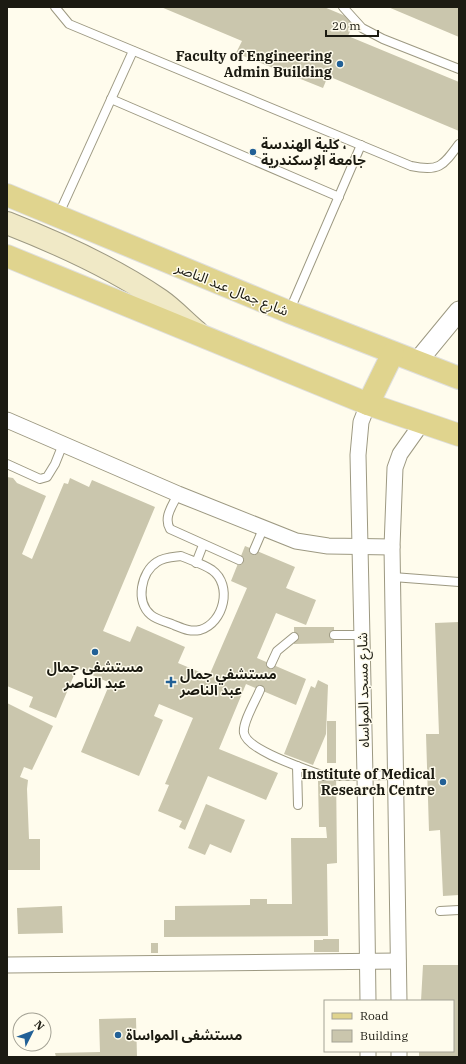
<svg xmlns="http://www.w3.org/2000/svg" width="466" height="1064" viewBox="0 0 466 1064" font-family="'IBM Plex Serif','Noto Sans Arabic',serif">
<rect width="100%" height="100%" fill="#fffced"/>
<g fill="#cac6ad">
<polygon points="161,7 324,7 355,20 348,36 459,82 459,131 328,76 323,88 236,53 242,41"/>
<polygon points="388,7 459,7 459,37"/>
<polygon points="7,477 13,478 17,483 46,496 22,554 32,559 64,483 68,484 70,478 89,487 92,480 155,507 103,631 130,642 137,626 185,647 178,663 209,676 247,588 231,581 245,546 295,567 286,588 316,600 306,625 276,613 257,658 306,679 296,705 246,684 219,749 278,773 266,800 208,776 185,830 179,827 182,821 158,811 169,785 165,784 193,718 159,704 154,716 163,720 139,776 81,752 110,683 77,668 56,718 29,707 33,697 7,686"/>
<polygon points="459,622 459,895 443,896 440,830 429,831 426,734 439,734 435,623"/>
<polygon points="294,627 334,627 334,643 294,644"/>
<polygon points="318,680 328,685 326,734 313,765 284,754 311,686 315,688"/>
<polygon points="7,703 53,726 32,770 24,767 20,777 28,780 27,789 29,839 40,839 40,870 7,870"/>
<rect x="327" y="721" width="9" height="42"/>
<polygon points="324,770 336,770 337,863 327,864 328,936 164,937 164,920 175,920 175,906 250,905 250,899 267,899 267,904 292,904 291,838 327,838 326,827 319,827 318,781 325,781"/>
<polygon points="206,804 245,820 231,853 210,844 205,855 188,848"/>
<polygon points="62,906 63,933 18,934 17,908"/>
<polygon points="323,939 339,939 339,952 314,952 314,940 323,940"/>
<rect x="151" y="943" width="7" height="10"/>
<polygon points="423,965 459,965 459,1057 419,1057 419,1051 453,1051 453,1001 421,1001"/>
<polygon points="136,1018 137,1057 56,1057 55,1053 100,1052 99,1019"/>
</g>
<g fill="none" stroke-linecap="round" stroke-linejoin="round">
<defs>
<g id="service">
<path d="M55,7L69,24L411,166C439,172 443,166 459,144"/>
<polyline points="343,7 362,28 383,39 459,69"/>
<polyline points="111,99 339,197"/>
<polyline points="58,216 133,51"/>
<polyline points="289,312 361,145"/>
<polyline points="7,464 40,479 47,477 55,464 63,444"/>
<path d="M178,494C173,505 163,517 170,529L239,560"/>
<polyline points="254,550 263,529"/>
<path d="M181,556C190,560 203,564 212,570C233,585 224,623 200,630C190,632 184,629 174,625C167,622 157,620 151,615C135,602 141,572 157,562C164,557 173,557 181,556Z"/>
<polyline points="196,563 203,545"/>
<polyline points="393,577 459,582"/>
<polyline points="334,635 362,635"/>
<polyline points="271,664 277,651 294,637"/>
<path d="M260,690C256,700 242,723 244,733C247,751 309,770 324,776"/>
<polyline points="297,766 298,805"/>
<polyline points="336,776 396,775"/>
<polyline points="440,911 459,910"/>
</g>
<g id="minor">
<polyline points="7,420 178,494 296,541 328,546 392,547"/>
<polyline points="7,965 398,961"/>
<polyline points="368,1001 365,776 358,455 361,422 368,404"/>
<polyline points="399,1001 392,547 395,468 400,454 422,423"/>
<polyline points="368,1051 368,1057"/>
<polyline points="399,1051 399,1057"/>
</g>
<polyline id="tertiary" points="417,362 459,311"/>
<path id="secondary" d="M7,223C58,243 115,269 160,300C173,309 185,322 197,332"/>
<g id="primary">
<polyline points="7,195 289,312 459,378"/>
<polyline points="7,256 368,404 459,435"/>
<polyline points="368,404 393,353"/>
</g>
</defs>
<use href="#service" stroke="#9d9982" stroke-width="10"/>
<use href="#minor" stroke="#9d9982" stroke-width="17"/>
<use href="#tertiary" stroke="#9d9982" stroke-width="21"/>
<use href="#secondary" stroke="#9d9982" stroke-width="24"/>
<use href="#primary" stroke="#dfdfde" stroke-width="24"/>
<use href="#service" stroke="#fff" stroke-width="8"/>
<use href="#minor" stroke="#fff" stroke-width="15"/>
<use href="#tertiary" stroke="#fff" stroke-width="19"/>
<use href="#secondary" stroke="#f0e9c6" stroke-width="22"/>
<use href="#primary" stroke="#e0d48e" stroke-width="22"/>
</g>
<g fill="#226096" stroke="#fffced" stroke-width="1.5">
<circle cx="340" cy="64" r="4"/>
<circle cx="253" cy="152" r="4"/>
<circle cx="95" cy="652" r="4"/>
<path d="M169 676h4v4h4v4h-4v4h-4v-4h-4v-4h4z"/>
<circle cx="443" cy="782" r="4"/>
<circle cx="118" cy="1035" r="4"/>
</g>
<g text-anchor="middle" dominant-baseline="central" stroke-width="3" stroke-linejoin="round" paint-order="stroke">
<g font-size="14" font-weight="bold" fill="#1c1b12" stroke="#fffced" text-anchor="start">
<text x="332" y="56" text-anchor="end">Faculty of Engineering<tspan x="332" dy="16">Admin Building</tspan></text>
<text x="261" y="144">كلية الهندسة ،<tspan x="261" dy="16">جامعة الإسكندرية</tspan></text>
<text x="95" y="667" text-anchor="middle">مستشفى جمال<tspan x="95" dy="16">عبد الناصر</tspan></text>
<text x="180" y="674">مستشفي جمال<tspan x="180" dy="16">عبد الناصر</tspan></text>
<text x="435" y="774" text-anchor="end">Institute of Medical<tspan x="435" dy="16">Research Centre</tspan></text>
<text x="126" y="1035">مستشفى المواساة</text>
</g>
<g font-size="14" fill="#1c1b12" stroke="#fffced">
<text transform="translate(232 289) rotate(22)">شارع جمال عبد الناصر</text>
<text transform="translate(363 690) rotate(-91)">شارع مسجد المواساه</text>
</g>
</g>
<rect width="466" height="1064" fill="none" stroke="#1c1b12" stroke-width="16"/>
<rect x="324" y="1000" width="130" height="52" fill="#fffced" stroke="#a4a295"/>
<rect x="332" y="1013" width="20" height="6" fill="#e0d48e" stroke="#a4a295"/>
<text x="360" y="1020" font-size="12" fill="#1c1b12">Road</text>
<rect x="332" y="1030" width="20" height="12" fill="#cac6ad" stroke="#a4a295"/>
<text x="360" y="1040" font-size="12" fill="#1c1b12">Building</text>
<g transform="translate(32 1032) rotate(48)"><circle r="19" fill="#fffced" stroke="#a4a295"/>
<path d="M0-3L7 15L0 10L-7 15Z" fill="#226096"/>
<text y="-6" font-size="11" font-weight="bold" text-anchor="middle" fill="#1c1b12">N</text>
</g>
<path d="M326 30v6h52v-6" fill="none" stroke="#1c1b12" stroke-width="2"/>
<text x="332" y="30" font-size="12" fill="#1c1b12" stroke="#fffced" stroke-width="3" paint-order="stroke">20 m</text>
</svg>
